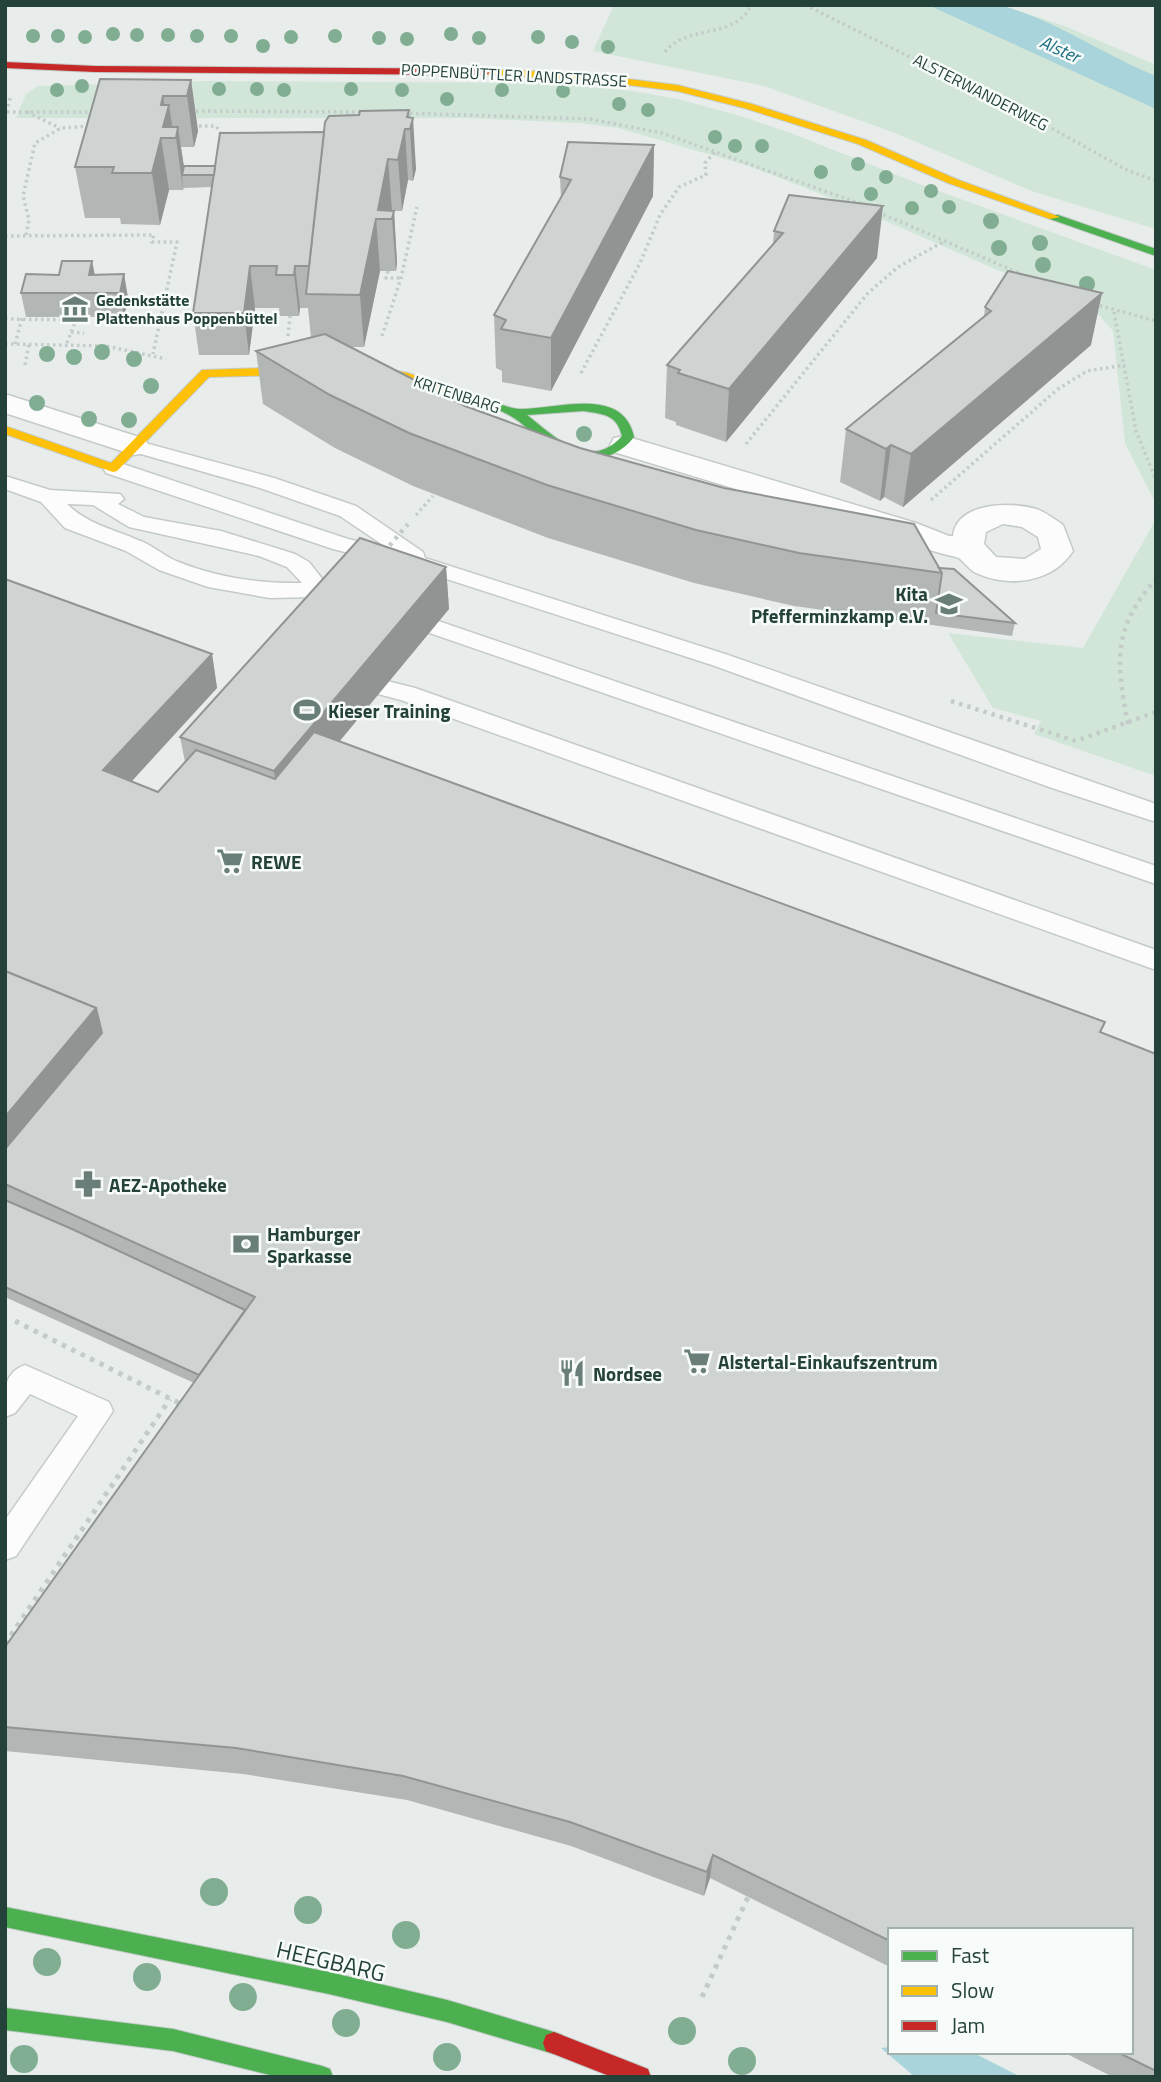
<svg xmlns="http://www.w3.org/2000/svg" width="1161" height="2082" viewBox="0 0 1161 2082" font-family="'Titillium Web',sans-serif">
<rect width="100%" height="100%" fill="#e8edeb"/>
<g fill="#d1e6d8">
<polygon points="614,5 1001,5 1067,27 1156,65 1156,229 1034,192 895,133 764,86 593,51"/>
<polygon points="206,81 545,83 633,91 678,99 741,116 796,135 922,185 1156,270 1156,504 1125,443 1113,331 1098,314 856,208 749,166 618,128 580,123 465,118 16,118 26,94 38,86"/>
<polygon points="1156,519 1156,776 1034,734 1041,721 993,708 948,633 1083,648"/>
</g>
<g fill="#a9d4db">
<path d="M928,5C951,5 981,0 1003,6C1057,21 1104,55 1156,76V109Z"/>
<polygon points="890,2047 890,2052 972,2052 1021,2077 915,2077 881,2048"/>
</g>
<g fill="none" stroke-linecap="round" stroke-linejoin="round">
<defs>
<g id="lane">
<polygon points="134,440 274,478 356,506 423,552 425,558 728,655 1156,804 1156,822 1052,788 712,665 425,572 333,549 106,473 103,468 106,463 120,463 348,539 389,549 340,516 260,488 127,450 124,446"/>
<path d="M5,476L50,490L120,494L124,499L118,504L144,517L221,531L295,554L309,562L327,585L354,594L357,599L354,604L346,606L318,597L270,598L208,587L159,570L126,551L65,528L41,502L5,489ZM67,504L93,505L129,527L259,556L287,567L302,583C260,584 215,577 176,561C163,555 152,545 138,540C113,529 87,524 67,504Z"/>
<polygon points="403,609 1156,866 1156,884 395,621 392,616 395,611"/>
<polygon points="351,672 415,688 1156,950 1156,970 401,700 343,685 340,680 343,675"/>
<path d="M25,1365L109,1402L113,1411L16,1556L5,1560V1520L78,1416L30,1394L15,1413L5,1417C5,1395 1,1374 25,1365Z"/>
</g>
<g id="street">
<polygon points="5,394 145,439 149,446 145,453 134,455 5,413"/>
<path d="M625,436L916,523L949,536H953C957,501 1014,501 1039,510C1048,514 1056,520 1063,525L1073,551C1052,583 1009,588 976,573C968,569 962,558 956,557C934,552 915,546 894,537L614,452L610,445L614,438ZM1003,524L1022,527L1038,537L1041,549L1025,559L996,557L984,544L986,532Z"/>
</g>
<g id="fast">
<polygon points="1050,215 1058,215 1156,249 1156,256 1050,219"/>
<path d="M457,389C471,393 508,409 519,409C556,410 623,385 634,437C613,465 574,464 547,445C534,436 524,423 509,415C491,405 471,402 453,396L451,393ZM583,411C603,414 617,414 622,436C589,473 554,436 527,415Z"/>
<polygon points="5,1907 329,1972 447,2000 554,2032 562,2035 565,2043 562,2051 554,2054 447,2022 329,1994 5,1927"/>
<polygon points="5,2008 173,2029 322,2066 330,2069 333,2077 278,2077 173,2051 5,2030"/>
</g>
<g id="slow">
<polygon points="486,69 587,74 677,85 752,104 866,140 956,179 1060,217 1050,219 948,183 858,144 744,108 677,91 587,80 482,74 481,72"/>
<polygon points="362,365 408,373 463,393 457,397 402,379 362,373 209,377 117,471 113,472 5,434 5,426 111,463 202,370"/>
</g>
<g id="jam">
<polygon points="5,62 95,66 486,69 491,72 486,75 95,72 5,68"/>
<polygon points="554,2032 648,2069 651,2077 612,2077 546,2051 543,2043 546,2035"/>
</g>
</defs>
<use href="#lane" stroke="#c5cac8" stroke-width="3"/>
<use href="#street" stroke="#c5cac8" stroke-width="3"/>
<use href="#fast" stroke="#c3cbc8" stroke-width="2"/>
<use href="#slow" stroke="#c3cbc8" stroke-width="2"/>
<use href="#jam" stroke="#c3cbc8" stroke-width="2"/>
<g stroke="#c3ccca" stroke-width="3.5" stroke-dasharray="2.5 3.5" stroke-linecap="butt">
<polyline points="805,5 1035,119 1127,170 1156,181"/>
<path d="M665,52C685,24 736,40 751,5"/>
<polyline points="190,111 363,112"/>
<polyline points="7,112 94,112"/>
<polyline points="27,112 60,128"/>
<polyline points="404,113 590,119 662,133 864,205"/>
<polyline points="5,118 10,98"/>
<polyline points="193,126 216,126 223,137"/>
<polyline points="878,212 1021,274"/>
<polyline points="26,235 29,220 23,196 35,143 61,128 93,126"/>
<polyline points="5,236 154,235 152,242 177,242 153,354"/>
<polyline points="388,271 386,278 401,278"/>
<polyline points="1094,304 1156,321"/>
<polyline points="1114,312 1136,431 1156,480"/>
<polyline points="5,319 73,320"/>
<polyline points="71,332 84,333"/>
<polyline points="288,336 290,316"/>
<polyline points="382,336 401,278 417,207"/>
<polyline points="67,343 75,322 72,321"/>
<polyline points="5,344 106,346 166,359"/>
<polyline points="15,344 22,318"/>
<polyline points="25,365 29,344"/>
<polyline points="581,373 640,263 660,215 679,187 706,175 705,163 717,150"/>
<polyline points="746,444 868,293 898,267 945,241"/>
<polyline points="931,500 1058,389 1087,371 1125,365"/>
<polyline points="416,515 433,496"/>
</g>
<g stroke="#c3ccca" stroke-width="4.5" stroke-dasharray="3.5 5" stroke-linecap="butt">
<polyline points="951,701 1076,741 1156,712"/>
<path d="M1128,724C1116,662 1112,629 1156,579"/>
</g>
<g stroke="#c3ccca" stroke-width="5" stroke-dasharray="4.5 6" stroke-linecap="butt">
<polyline points="15,1321 183,1405"/>
<polyline points="5,1644 170,1399"/>
<polyline points="702,1997 748,1897"/>
</g>
<use href="#lane" fill="#fcfcfc" fill-rule="evenodd"/>
<use href="#street" fill="#fcfcfc" fill-rule="evenodd"/>
<use href="#fast" fill="#4caf50" fill-rule="evenodd"/>
<use href="#slow" fill="#ffc107" fill-rule="evenodd"/>
<use href="#jam" fill="#c62828" fill-rule="evenodd"/>
<polyline stroke="#c3ccca" stroke-width="4.5" stroke-dasharray="3.5 5" stroke-linecap="butt" points="384,552 408,524"/>
</g>
<g fill="#81ae93">
<circle cx="113" cy="34" r="7"/>
<circle cx="451" cy="34" r="7"/>
<circle cx="137" cy="35" r="7"/>
<circle cx="168" cy="35" r="7"/>
<circle cx="33" cy="36" r="7"/>
<circle cx="58" cy="36" r="7"/>
<circle cx="197" cy="36" r="7"/>
<circle cx="231" cy="36" r="7"/>
<circle cx="335" cy="36" r="7"/>
<circle cx="85" cy="37" r="7"/>
<circle cx="291" cy="37" r="7"/>
<circle cx="538" cy="37" r="7"/>
<circle cx="379" cy="38" r="7"/>
<circle cx="479" cy="38" r="7"/>
<circle cx="407" cy="39" r="7"/>
<circle cx="572" cy="42" r="7"/>
<circle cx="263" cy="46" r="7"/>
<circle cx="608" cy="47" r="7"/>
<circle cx="82" cy="86" r="7"/>
<circle cx="219" cy="89" r="7"/>
<circle cx="257" cy="89" r="7"/>
<circle cx="351" cy="89" r="7"/>
<circle cx="57" cy="90" r="7"/>
<circle cx="284" cy="90" r="7"/>
<circle cx="402" cy="90" r="7"/>
<circle cx="502" cy="90" r="7"/>
<circle cx="563" cy="91" r="7"/>
<circle cx="447" cy="99" r="7"/>
<circle cx="619" cy="104" r="7"/>
<circle cx="648" cy="110" r="7"/>
<circle cx="715" cy="137" r="7"/>
<circle cx="735" cy="146" r="7"/>
<circle cx="762" cy="146" r="7"/>
<circle cx="858" cy="164" r="7"/>
<circle cx="821" cy="172" r="7"/>
<circle cx="886" cy="177" r="7"/>
<circle cx="931" cy="191" r="7"/>
<circle cx="871" cy="194" r="7"/>
<circle cx="949" cy="207" r="7"/>
<circle cx="912" cy="208" r="7"/>
<circle cx="991" cy="221" r="8"/>
<circle cx="1040" cy="243" r="8"/>
<circle cx="999" cy="248" r="8"/>
<circle cx="1043" cy="265" r="8"/>
<circle cx="1087" cy="284" r="8"/>
<circle cx="102" cy="352" r="8"/>
<circle cx="47" cy="354" r="8"/>
<circle cx="74" cy="357" r="8"/>
<circle cx="134" cy="359" r="8"/>
<circle cx="151" cy="386" r="8"/>
<circle cx="37" cy="403" r="8"/>
<circle cx="89" cy="419" r="8"/>
<circle cx="129" cy="420" r="8"/>
<circle cx="584" cy="434" r="8"/>
<circle cx="214" cy="1892" r="14"/>
<circle cx="308" cy="1910" r="14"/>
<circle cx="406" cy="1935" r="14"/>
<circle cx="47" cy="1962" r="14"/>
<circle cx="147" cy="1977" r="14"/>
<circle cx="243" cy="1997" r="14"/>
<circle cx="346" cy="2023" r="14"/>
<circle cx="682" cy="2031" r="14"/>
<circle cx="447" cy="2057" r="14"/>
<circle cx="24" cy="2059" r="14"/>
<circle cx="742" cy="2061" r="14"/>
</g>
<g fill="#b2b6b5">
<polygon points="100,79 191,80 198,131 194,147 181,147 184,166 215,166 324,132 359,115 409,110 416,169 413,181 408,180 402,211 394,211 397,263 396,271 380,271 364,347 350,347 465,406 580,448 939,568 1015,623 1012,636 794,606 694,583 548,538 413,486 335,448 263,404 256,351 311,338 308,308 300,308 299,316 280,316 279,308 255,308 249,355 199,355 193,313 212,187 184,188 183,190 169,190 160,225 121,224 120,218 85,218 75,167"/>
<polygon points="654,145 653,196 551,391 502,382 502,371 496,368 494,315 561,198 560,177"/>
<polygon points="774,231 877,258 726,442 676,425 676,422 665,418 667,365 773,244"/>
<polygon points="124,274 128,298 124,317 26,317 21,293 95,275"/>
<polygon points="985,307 1091,345 903,507 884,497 880,501 840,482 846,429 984,317"/>
<polygon points="446,567 449,609 339,742 1156,1054 1156,2077 1113,2077 1063,2052 1131,2052 890,1930 890,1967 710,1878 704,1896 571,1846 407,1800 243,1774 5,1751 5,1647 194,1383 5,1297 5,579 212,654 217,688 131,781 158,792 185,762 180,737"/>
</g>
<g fill="#919493">
<polygon points="191,80 198,131 194,147 187,96"/>
<polygon points="163,96 166,115 169,105 174,138 165,138 161,105"/>
<polygon points="413,118 416,169 413,181 410,129"/>
<polygon points="178,127 185,175 182,175 183,190 176,138"/>
<polygon points="405,129 408,180 402,211 398,160"/>
<polygon points="161,138 169,190 160,225 152,173"/>
<polygon points="654,145 653,196 551,391 551,338"/>
<polygon points="388,159 392,211 378,210"/>
<polygon points="883,206 877,258 726,442 729,389"/>
<polygon points="394,211 397,263 396,271 392,219"/>
<polygon points="376,219 380,271 364,347 360,295"/>
<polygon points="92,261 97,285 89,275"/>
<polygon points="250,266 255,308 249,355 244,313"/>
<polygon points="295,266 300,308 299,316 294,275"/>
<polygon points="124,274 128,298 124,317 120,293"/>
<polygon points="1102,293 1091,345 903,507 911,454"/>
<polygon points="891,445 884,497 880,501 886,449"/>
<polygon points="446,567 449,609 280,813 274,771"/>
<polygon points="212,654 217,688 111,804 103,770"/>
<polygon points="96,1008 110,1065 5,1184 5,1117"/>
<polygon points="713,1855 710,1878 704,1896 707,1872"/>
</g>
<g fill="#cfd4d2" stroke="#919493" stroke-width="2">
<polygon points="100,79 191,80 187,96 163,96 161,105 169,105 163,127 178,127 176,138 161,138 152,173 112,173 114,167 75,167"/>
<polygon points="409,110 407,117 413,118 410,129 405,129 398,160 388,159 378,210 394,211 392,219 376,219 360,295 306,294 325,122 329,116 359,115 360,111"/>
<polygon points="324,132 309,266 295,266 294,275 276,275 277,266 250,266 244,313 193,313 220,133"/>
<polygon points="568,142 654,145 551,338 501,329 506,320 494,315 571,180 560,177"/>
<polygon points="184,166 215,166 214,175 182,175"/>
<polygon points="789,195 883,206 729,389 678,373 680,370 667,365 783,233 774,231"/>
<polygon points="62,261 92,261 89,275 124,274 120,293 21,293 26,274 59,275"/>
<polygon points="1008,271 1102,293 911,454 891,445 886,449 846,429 991,311 985,307"/>
<polygon points="325,334 465,406 580,448 724,488 914,524 942,573 799,553 696,530 547,485 409,433 330,395 256,351"/>
<polygon points="360,538 446,567 274,771 180,737"/>
<polygon points="939,568 954,569 1015,623 936,613 942,573"/>
<polygon points="5,579 212,654 103,770 158,792 196,750 275,779 314,732 1105,1022 1100,1032 1156,1054 1156,2071 1117,2052 1131,2052 1131,1930 890,1930 890,1941 713,1855 707,1872 570,1822 403,1776 236,1748 5,1727 5,1647 255,1297 5,1184 5,1149 102,1033 96,1008 5,971"/>
<polygon points="5,971 96,1008 5,1117"/>
<polygon points="5,1200 72,1229 245,1310 199,1375 5,1287"/>
</g>
<defs>
<symbol id="museum-bare" viewBox="-9 -9 18 18"><path d="M0-6L6-3V-2H-6V-3ZM-5-1h2V3h-2ZM-1-1h2V3h-2ZM3-1h2V3H3ZM-6 4H6V6H-6Z" fill="#697e78" stroke="#f7fbf9" stroke-width="2.5" paint-order="stroke"/></symbol>
<symbol id="school-bare" viewBox="-9 -9 18 18"><path d="M0-5L7-2L0 1L-7-2ZM-4 1L0 2.5L4 1V4Q0 6-4 4Z" fill="#697e78" stroke="#f7fbf9" stroke-width="2.5" paint-order="stroke"/></symbol>
<symbol id="stadium-bare" viewBox="-9 -9 18 18"><path d="M0-5a6.5 5 0 1 0 0 10a6.5 5 0 1 0 0-10ZM-3.5-1.8h7v3.6h-7Z" fill="#697e78" stroke="#f7fbf9" stroke-width="2.5" paint-order="stroke"/></symbol>
<symbol id="supermarket-bare" viewBox="-9 -9 18 18"><path d="M-6-5.5h2.5l.6 2H6L4.5 2H-2.5L-4.4-4H-6ZM-1.5 3.2a1.3 1.3 0 1 0 .1 0ZM3 3.2a1.3 1.3 0 1 0 .1 0Z" fill="#697e78" stroke="#f7fbf9" stroke-width="2.5" paint-order="stroke"/></symbol>
<symbol id="pharmacy-bare" viewBox="-9 -9 18 18"><path d="M-2-6h4v4h4v4h-4v4h-4v-4h-4v-4h4Z" fill="#697e78" stroke="#f7fbf9" stroke-width="2.5" paint-order="stroke"/></symbol>
<symbol id="bank-bare" viewBox="-9 -9 18 18"><path d="M-6-4H6V4H-6ZM0-2.3a2.3 2.3 0 1 0 0 4.6a2.3 2.3 0 1 0 0-4.6Z" fill="#697e78" stroke="#f7fbf9" stroke-width="2.5" paint-order="stroke"/></symbol>
<symbol id="restaurant-bare" viewBox="-9 -9 18 18"><path d="M-5-6h1v4h1v-4h1v4h1v-4h1v5L-1.5 .5V6h-2V.5L-5-1ZM5-6V6H3V1.5H1.5Q1.5-4 5-6Z" fill="#697e78" stroke="#f7fbf9" stroke-width="2.5" paint-order="stroke"/></symbol>
</defs>
<g fill-rule="evenodd">
<use href="#museum-bare" x="56" y="290" width="38" height="38"/>
<use href="#school-bare" x="930" y="585" width="38" height="38"/>
<use href="#stadium-bare" x="288" y="691" width="38" height="38"/>
<use href="#supermarket-bare" x="211" y="842" width="38" height="38"/>
<use href="#pharmacy-bare" x="69" y="1165" width="38" height="38"/>
<use href="#bank-bare" x="227" y="1225" width="38" height="38"/>
<use href="#supermarket-bare" x="678" y="1342" width="38" height="38"/>
<use href="#restaurant-bare" x="553" y="1354" width="38" height="38"/>
</g>
<g text-anchor="middle" dominant-baseline="central" stroke-width="5" stroke-linejoin="round" paint-order="stroke">
<g font-size="16" fill="#24423a" stroke="#f7fbf9">
<text transform="translate(514 75) rotate(3)">POPPENBÜTTLER LANDSTRASSE</text>
<text transform="translate(981 92) rotate(27)">ALSTERWANDERWEG</text>
<text transform="translate(457 394) rotate(18)">KRITENBARG</text>
</g>
<g font-size="16" font-weight="bold" fill="#24423a" stroke="#f7fbf9" text-anchor="start">
<text x="96" y="300">Gedenkstätte<tspan x="96" dy="18">Plattenhaus Poppenbüttel</tspan></text>
</g>
<g font-size="18" font-style="italic" fill="#1c6f80" stroke="#f7fbf9">
<text transform="translate(1060 49) rotate(24)">Alster</text>
</g>
<g font-size="19" font-weight="bold" fill="#24423a" stroke="#f7fbf9" text-anchor="start">
<text x="928" y="593" text-anchor="end">Kita<tspan x="928" dy="22">Pfefferminzkamp e.V.</tspan></text>
<text x="328" y="710">Kieser Training</text>
<text x="251" y="861">REWE</text>
<text x="109" y="1184">AEZ-Apotheke</text>
<text x="267" y="1233">Hamburger<tspan x="267" dy="22">Sparkasse</tspan></text>
<text x="718" y="1361">Alstertal-Einkaufszentrum</text>
<text x="593" y="1373">Nordsee</text>
</g>
<g font-size="23" fill="#24423a" stroke="#f7fbf9">
<text transform="translate(331 1961) rotate(13)">HEEGBARG</text>
</g>
</g>
<rect width="1161" height="2082" fill="none" stroke="#24423a" stroke-width="14"/>
<rect x="888" y="1928" width="245" height="126" fill="#f7fbf9" stroke="#a3b1ad" stroke-width="2"/>
<rect x="902" y="1951" width="35" height="10" fill="#4caf50" stroke="#a3b1ad" stroke-width="2"/>
<text x="951" y="1963" font-size="21" fill="#24423a">Fast</text>
<rect x="902" y="1986" width="35" height="10" fill="#ffc107" stroke="#a3b1ad" stroke-width="2"/>
<text x="951" y="1998" font-size="21" fill="#24423a">Slow</text>
<rect x="902" y="2021" width="35" height="10" fill="#c62828" stroke="#a3b1ad" stroke-width="2"/>
<text x="951" y="2033" font-size="21" fill="#24423a">Jam</text>
</svg>
